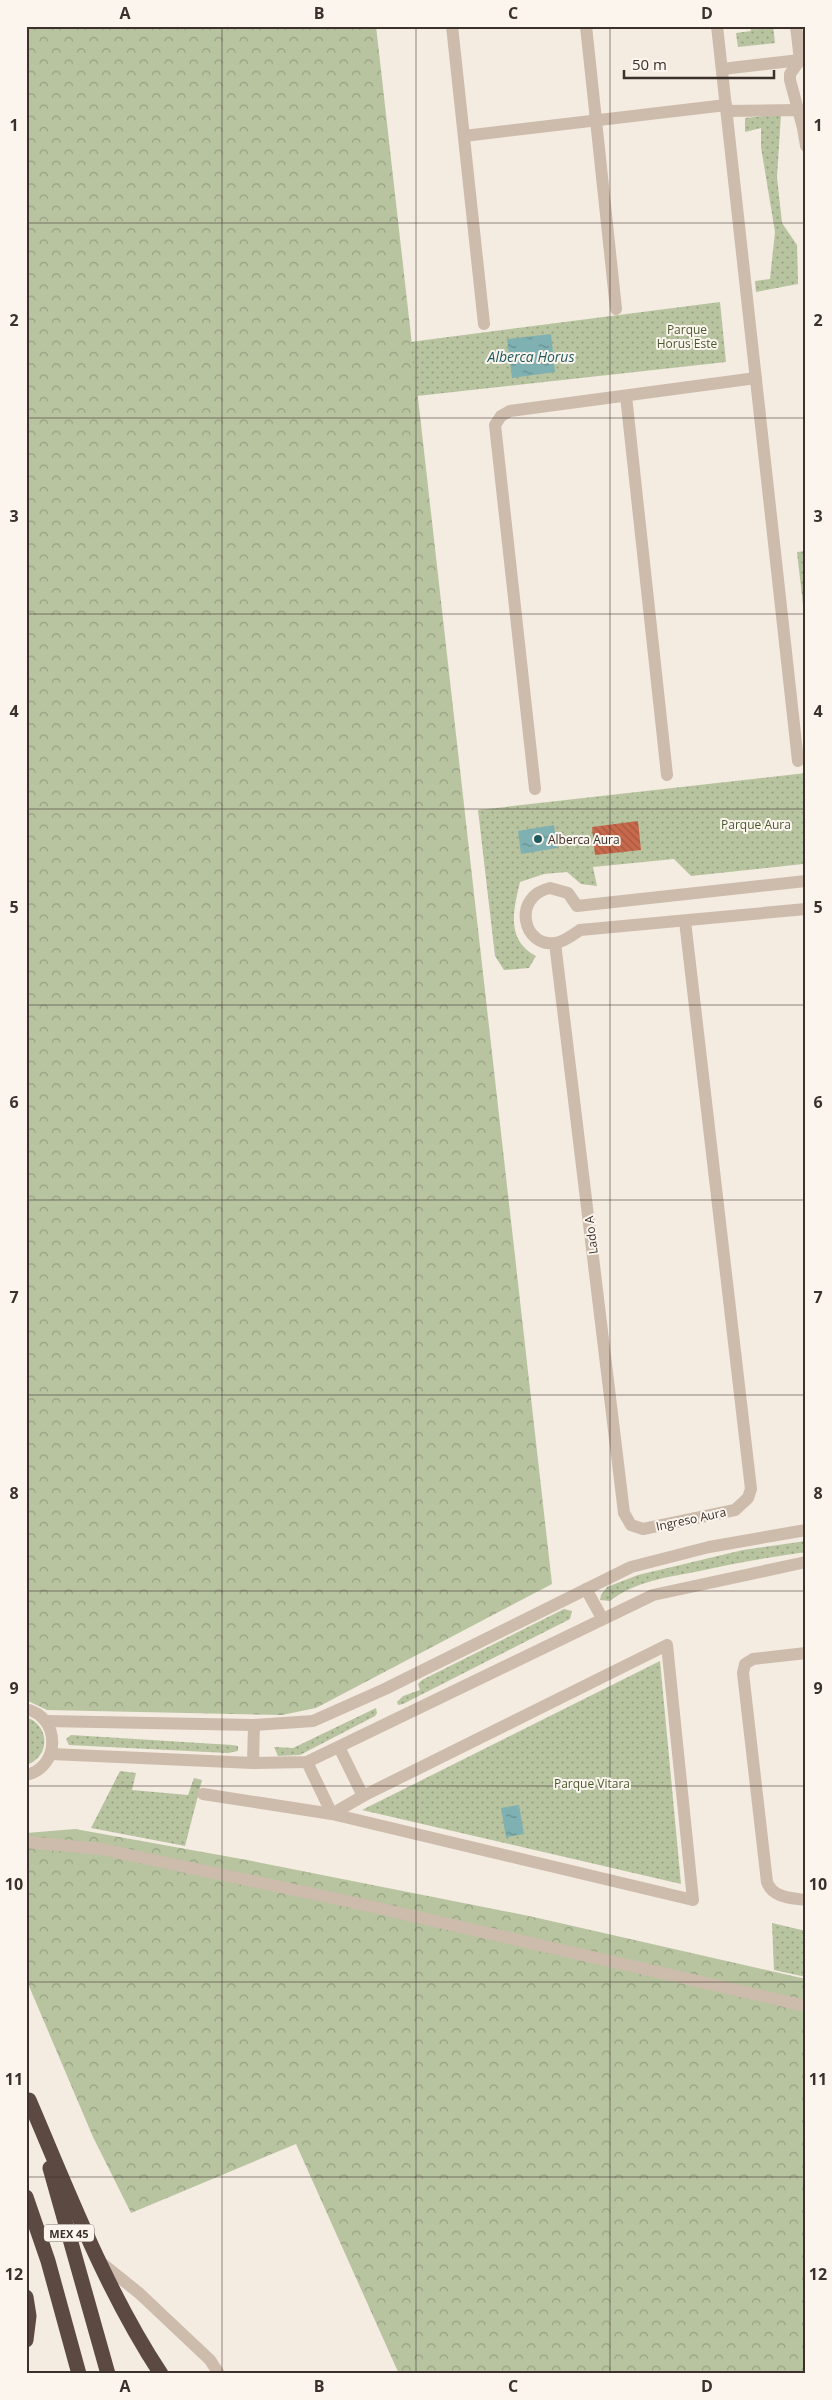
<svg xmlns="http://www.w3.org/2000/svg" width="832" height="2400" viewBox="0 0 832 2400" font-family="'Open Sans',sans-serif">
<defs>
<pattern id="forest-crowns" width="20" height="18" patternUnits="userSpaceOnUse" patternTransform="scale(1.25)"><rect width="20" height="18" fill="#b8c4a0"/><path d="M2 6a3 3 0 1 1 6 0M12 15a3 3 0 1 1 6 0" fill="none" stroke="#97a083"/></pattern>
<pattern id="park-dots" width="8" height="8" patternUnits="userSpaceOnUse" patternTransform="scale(1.25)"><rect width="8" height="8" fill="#b8c4a0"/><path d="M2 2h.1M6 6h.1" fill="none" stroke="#97a083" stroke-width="1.8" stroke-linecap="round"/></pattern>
<pattern id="water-ripples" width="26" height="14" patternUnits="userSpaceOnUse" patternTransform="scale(1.25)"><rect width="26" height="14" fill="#7fb0b2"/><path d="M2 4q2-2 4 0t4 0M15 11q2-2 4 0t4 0" fill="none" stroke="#699091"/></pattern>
<pattern id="building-back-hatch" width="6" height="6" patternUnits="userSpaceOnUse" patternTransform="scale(1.25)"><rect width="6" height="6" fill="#c8694b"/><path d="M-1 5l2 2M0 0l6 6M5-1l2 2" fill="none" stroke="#a4573f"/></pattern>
</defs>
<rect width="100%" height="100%" fill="#f4ebe1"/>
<g fill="url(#forest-crowns)">
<polygon points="26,26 376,26 552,1584 316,1708 282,1715 47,1710 26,1700"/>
<polygon points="75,1829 247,1860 529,1916 806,1979 806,2374 399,2374 296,2144 131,2213 93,2137 26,1979 26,1833"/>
</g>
<g fill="url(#park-dots)">
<polygon points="750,26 773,26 775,43 738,47 736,33 751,31"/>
<polygon points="781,114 777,177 782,223 797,245 798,284 756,292 755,281 770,279 775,232 761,147 761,128 745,132 745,118"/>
<polygon points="720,302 726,362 417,396 410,342"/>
<polygon points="806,551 806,631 797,552"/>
<path d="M806,773V863L803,864L691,876L674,859L593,867L597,886L581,884L567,872L544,874L520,882C513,911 506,940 536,956L529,968L504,970L495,956L478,810Z"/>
<path d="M806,1541V1552C770,1557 735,1563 700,1571C669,1577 635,1581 610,1601L600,1600L601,1595L607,1587L638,1575L743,1550Z"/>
<polygon points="564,1609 572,1611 570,1619 403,1704 398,1705 397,1702 403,1696 420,1690 418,1684 422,1680"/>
<polygon points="660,1661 681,1884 362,1810"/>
<polygon points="376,1708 377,1713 375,1716 300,1755 278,1756 274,1747 293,1748"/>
<path d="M26,1717C50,1725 51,1757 26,1765Z"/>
<polygon points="71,1735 232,1745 238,1746 238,1751 228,1753 69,1745 66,1739"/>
<polygon points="120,1771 136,1773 132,1790 188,1795 194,1778 202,1780 185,1846 91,1828"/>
<polygon points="772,1923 806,1931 806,1977 774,1970"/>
</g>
<g fill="url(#water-ripples)">
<polygon points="551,334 555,372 512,378 507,339"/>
<polygon points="554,825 557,848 521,854 518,831"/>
<polygon points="519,1805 524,1834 506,1837 501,1808"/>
</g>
<polygon fill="url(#building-back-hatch)" points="638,821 641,850 595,855 592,827"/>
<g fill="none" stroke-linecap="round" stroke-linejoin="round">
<g stroke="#cdbbac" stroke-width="12">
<polyline points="452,26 484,324"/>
<polyline points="586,26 616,309"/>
<polyline points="717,26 798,761"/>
<polyline points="796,26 800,60 790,74 790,80 803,128 806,146"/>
<polyline points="722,69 800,60 803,57"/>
<polyline points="727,111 799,110 806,112"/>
<polyline points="464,136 726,105"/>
<polyline points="626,396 667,775"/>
<polyline points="535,789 495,425 501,416 510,411 756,378"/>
<path d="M806,881L577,906L568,893L550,888C512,896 522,948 556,943C565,941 573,935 580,930L806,909"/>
<polyline points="555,943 624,1513 631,1525 643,1529 735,1510 748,1498 751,1489 685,921"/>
<polyline points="586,1589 602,1618"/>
<path d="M806,1653L753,1659L745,1664L743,1673L767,1882C773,1898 791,1898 806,1900"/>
<path d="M26,1709C61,1717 61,1767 26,1775"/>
<polyline points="46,1721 254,1725 313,1721 385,1689 631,1567 709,1547 806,1530"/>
<polyline points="51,1754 253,1763 307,1762 653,1595 806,1562"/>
<polyline points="307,1762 332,1814 363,1796 339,1747"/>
<polyline points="253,1763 254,1725"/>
<polyline points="203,1794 332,1814 693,1900 667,1645 363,1796"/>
<polyline points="26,1842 101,1849 356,1903 806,2006"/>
<polyline points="99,2261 139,2293 210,2360 219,2374"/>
</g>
<g stroke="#5c4a42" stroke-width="15">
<path d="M29,2100C69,2193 105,2289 161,2374"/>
<polyline points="50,2168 108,2374"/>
<polyline points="26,2197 48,2261 79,2374"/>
<polyline points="26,2297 29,2316 26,2340"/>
</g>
</g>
<path fill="none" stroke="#3b302b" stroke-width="1" stroke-opacity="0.55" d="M222,26V2374M416,26V2374M610,26V2374M26,223H806M26,418H806M26,614H806M26,809H806M26,1005H806M26,1200H806M26,1395H806M26,1591H806M26,1786H806M26,1982H806M26,2177H806"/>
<circle fill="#1f5a5e" stroke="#fbf5ee" stroke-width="2" cx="538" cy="839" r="5"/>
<g text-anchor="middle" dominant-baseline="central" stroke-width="4" stroke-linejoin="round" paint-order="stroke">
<rect fill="#fbf5ee" stroke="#756b66" stroke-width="1" x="44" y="2224.5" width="50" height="17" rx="4"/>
<g font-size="11" font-weight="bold" fill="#3b302b">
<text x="69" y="2233">MEX 45</text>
</g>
<g font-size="12" fill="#4a5a2e" stroke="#fbf5ee">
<text x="687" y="329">Parque<tspan x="687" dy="14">Horus Este</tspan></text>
<text x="756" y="824">Parque Aura</text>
<text x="592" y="1783">Parque Vitara</text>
</g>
<g font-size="12" fill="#3b302b" stroke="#fbf5ee" text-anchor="start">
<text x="548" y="839">Alberca Aura</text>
</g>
<g font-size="12" fill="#3b302b" stroke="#fbf5ee">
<text transform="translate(591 1235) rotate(-97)">Lado A</text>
<text transform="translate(691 1519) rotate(-12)">Ingreso Aura</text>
</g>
<g font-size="14" font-style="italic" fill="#1f5a5e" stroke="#fbf5ee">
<text x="531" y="356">Alberca Horus</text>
</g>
</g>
<rect width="832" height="2400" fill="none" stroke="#fbf5ee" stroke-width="55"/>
<path d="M624 70v8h150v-8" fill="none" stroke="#3b302b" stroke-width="2.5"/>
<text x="632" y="70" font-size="15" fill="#3b302b" stroke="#fbf5ee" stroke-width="4" paint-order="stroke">50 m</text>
<rect x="28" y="28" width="776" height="2344" fill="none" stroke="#3b302b" stroke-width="2"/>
<g font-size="16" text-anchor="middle" font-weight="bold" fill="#3b302b">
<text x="125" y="19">A</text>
<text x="319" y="19">B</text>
<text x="513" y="19">C</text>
<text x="707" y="19">D</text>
<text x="14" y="131">1</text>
<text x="818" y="131">1</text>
<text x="14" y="326">2</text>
<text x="818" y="326">2</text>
<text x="14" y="522">3</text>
<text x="818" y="522">3</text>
<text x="14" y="717">4</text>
<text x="818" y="717">4</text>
<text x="14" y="913">5</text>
<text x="818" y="913">5</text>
<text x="14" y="1108">6</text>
<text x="818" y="1108">6</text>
<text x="14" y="1303">7</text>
<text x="818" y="1303">7</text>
<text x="14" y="1499">8</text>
<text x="818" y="1499">8</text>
<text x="14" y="1694">9</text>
<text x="818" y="1694">9</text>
<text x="14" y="1890">10</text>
<text x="818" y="1890">10</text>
<text x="14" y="2085">11</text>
<text x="818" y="2085">11</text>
<text x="14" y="2280">12</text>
<text x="818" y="2280">12</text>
<text x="125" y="2392">A</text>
<text x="319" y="2392">B</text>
<text x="513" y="2392">C</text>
<text x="707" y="2392">D</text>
</g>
</svg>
